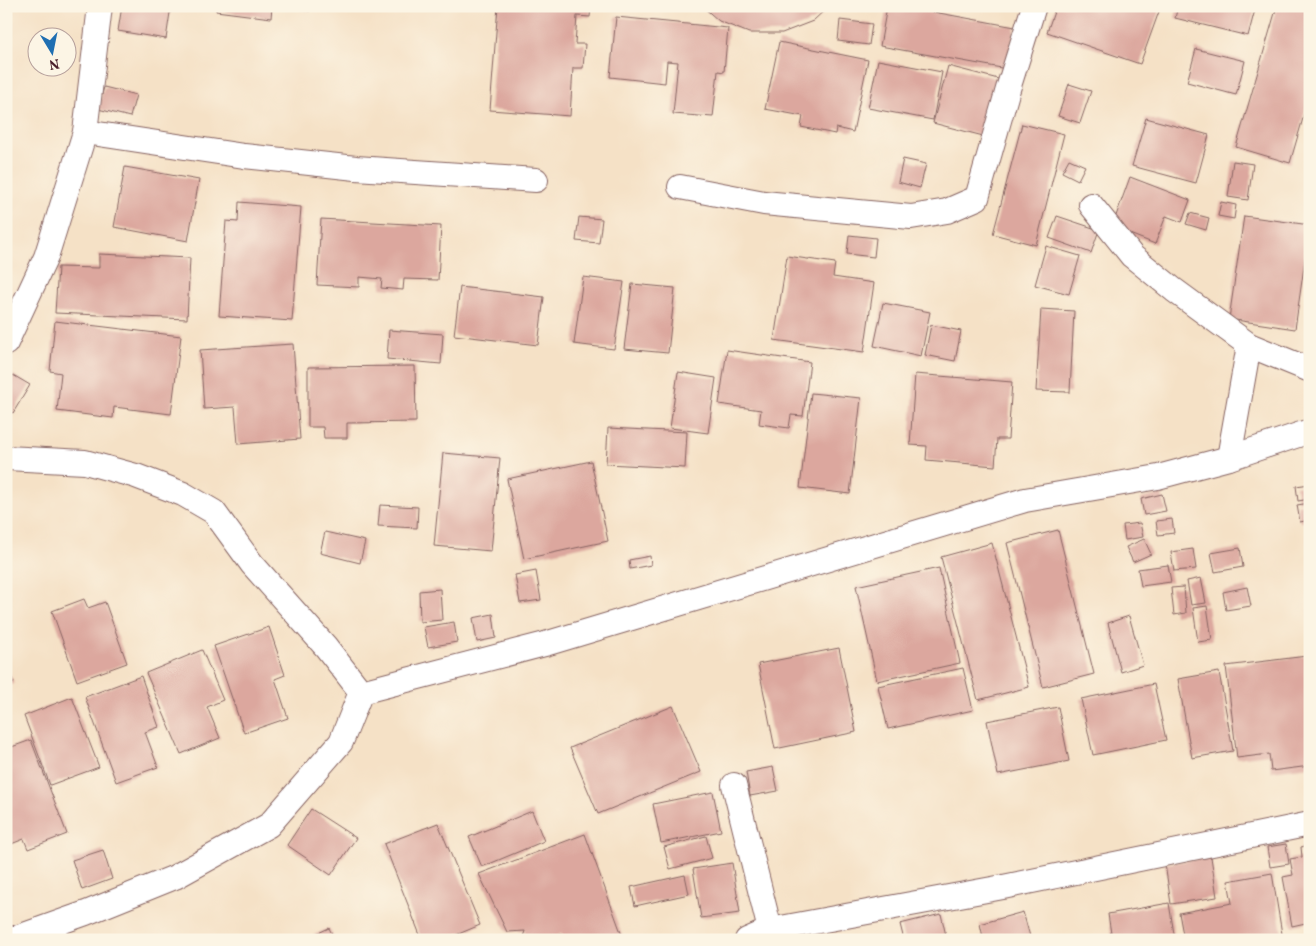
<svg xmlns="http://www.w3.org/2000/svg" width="1316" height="946" viewBox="0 0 1316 946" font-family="Vollkorn,serif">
<rect width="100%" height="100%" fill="#fcf5e5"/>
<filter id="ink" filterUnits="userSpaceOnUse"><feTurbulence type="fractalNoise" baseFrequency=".02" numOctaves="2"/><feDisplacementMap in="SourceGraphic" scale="10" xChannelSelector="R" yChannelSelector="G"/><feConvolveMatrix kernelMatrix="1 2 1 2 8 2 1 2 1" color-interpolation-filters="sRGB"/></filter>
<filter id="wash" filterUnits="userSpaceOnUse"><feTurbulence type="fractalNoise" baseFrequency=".0096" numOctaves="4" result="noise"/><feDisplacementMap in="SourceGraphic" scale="20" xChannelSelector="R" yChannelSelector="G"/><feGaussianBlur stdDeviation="1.12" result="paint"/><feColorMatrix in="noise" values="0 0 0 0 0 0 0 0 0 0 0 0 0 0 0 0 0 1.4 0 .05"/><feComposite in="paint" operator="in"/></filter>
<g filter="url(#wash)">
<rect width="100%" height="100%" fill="#f5e1c6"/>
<g id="blocks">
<g fill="#dca79e">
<polygon points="122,6 171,6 166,39 118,31"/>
<polygon points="217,6 272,6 271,18 216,11"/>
<polygon points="283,6 310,6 310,11"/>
<polygon points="498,6 591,6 590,17 577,16 575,44 585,44 583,68 573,68 570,116 490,110"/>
<polygon points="702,6 829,6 813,21 782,33 749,33 719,21"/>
<polygon points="887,6 901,6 1015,27 1007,69 880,46"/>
<polygon points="1056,6 1161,6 1140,64 1047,32"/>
<polygon points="1178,6 1256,6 1248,36 1175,18"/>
<polygon points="1277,6 1310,6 1310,94 1290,163 1236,147"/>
<polygon points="616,17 728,28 724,72 718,71 713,117 673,114 678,62 667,61 665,83 610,77"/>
<polygon points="840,20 872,24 869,45 838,41"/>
<polygon points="779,42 868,60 853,132 836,128 835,134 801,127 803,116 765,109"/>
<polygon points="1196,49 1245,61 1236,95 1187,82"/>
<polygon points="878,60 942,72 933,120 868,108"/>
<polygon points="948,66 1006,81 991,138 933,123"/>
<polygon points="1069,84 1091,91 1080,123 1058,116"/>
<polygon points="104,87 136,95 130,117 98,109"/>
<polygon points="1146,118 1209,135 1196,183 1132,166"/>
<polygon points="1022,124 1064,134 1036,245 993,234"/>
<polygon points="903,159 926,164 920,188 898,182"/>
<polygon points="1069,159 1085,166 1078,180 1062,172"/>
<polygon points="1233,161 1253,164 1248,200 1228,197"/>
<polygon points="125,167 199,180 188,241 114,227"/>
<polygon points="1130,177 1190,200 1182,222 1166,216 1155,244 1112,227"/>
<polygon points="239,202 301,207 292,321 219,316 226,221 238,222"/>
<polygon points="1221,202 1236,205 1234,219 1218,216"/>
<polygon points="1190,213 1209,218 1206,230 1186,224"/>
<polygon points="1057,216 1099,230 1091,253 1049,238"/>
<polygon points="1244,216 1310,225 1295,329 1229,319"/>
<polygon points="579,217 602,219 599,243 576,241"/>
<polygon points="321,219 441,226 438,280 404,279 403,290 381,288 382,279 359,277 359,287 317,285"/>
<polygon points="849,235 876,238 874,257 847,254"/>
<polygon points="1046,246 1080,256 1069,294 1035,285"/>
<polygon points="99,254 190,258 187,319 55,313 58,267 99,268"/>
<polygon points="787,256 835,263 833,277 874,283 864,352 774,340"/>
<polygon points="583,277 624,282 614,349 574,344"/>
<polygon points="632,284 675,288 668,353 624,349"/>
<polygon points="460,287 544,297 538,345 454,335"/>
<polygon points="883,303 930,312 921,356 874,346"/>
<polygon points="1041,309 1074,311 1070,392 1036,391"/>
<polygon points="55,321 181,336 171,414 114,407 113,418 57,411 61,373 50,371"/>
<polygon points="931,325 961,331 955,361 925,355"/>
<polygon points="389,330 443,334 441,364 387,359"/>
<polygon points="293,344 300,439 238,444 235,407 204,409 200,350"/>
<polygon points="727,350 810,362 803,416 791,415 789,428 759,424 761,410 719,404"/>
<polygon points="415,366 416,422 347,423 347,438 324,438 323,427 308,427 308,367"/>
<polygon points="678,372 716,378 708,433 670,428"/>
<polygon points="915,374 1012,382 1008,439 997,439 995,466 926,460 927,446 910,445"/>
<polygon points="13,375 30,385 13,413 6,409 6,386"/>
<polygon points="811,393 861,398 850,494 800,488"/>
<polygon points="608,428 687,432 685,468 606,464"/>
<polygon points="443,453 500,458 491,551 434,546"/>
<polygon points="591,461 608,541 524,559 507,479"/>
<polygon points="1310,484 1310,499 1298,501 1296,486"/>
<polygon points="1162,494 1166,511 1144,515 1141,499"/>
<polygon points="1310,503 1310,520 1300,522 1297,505"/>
<polygon points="380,505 418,507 417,528 378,526"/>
<polygon points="1172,519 1174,533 1158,535 1156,521"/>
<polygon points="1140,523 1143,537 1125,540 1123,525"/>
<polygon points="1058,530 1094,674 1043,687 1007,543"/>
<polygon points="325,532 365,541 360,563 320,553"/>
<polygon points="1144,539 1151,554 1133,562 1126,547"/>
<polygon points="992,543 1029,687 978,700 941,557"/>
<polygon points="1240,548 1243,567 1215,572 1211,553"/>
<polygon points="1193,549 1196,569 1174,571 1171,552"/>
<polygon points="650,556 651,565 630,569 629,560"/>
<polygon points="1168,565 1171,582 1141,586 1138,569"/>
<polygon points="939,568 960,663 877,681 856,586"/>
<polygon points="536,571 541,600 520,603 515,575"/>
<polygon points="1201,578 1206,603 1191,605 1187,581"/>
<polygon points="1184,587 1186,613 1174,615 1171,588"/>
<polygon points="1247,587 1251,606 1226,610 1223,592"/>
<polygon points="440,589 442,620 420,622 419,591"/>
<polygon points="84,599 88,608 105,602 127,663 77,681 52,611"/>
<polygon points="1207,606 1212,640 1198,642 1193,608"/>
<polygon points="493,614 496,638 477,642 473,618"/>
<polygon points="1129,616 1143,665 1121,672 1108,623"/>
<polygon points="454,622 457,642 428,647 424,627"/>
<polygon points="269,627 285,675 275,679 288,718 244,733 214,646"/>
<polygon points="839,648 856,732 775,749 758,664"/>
<polygon points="202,650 223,700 207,707 220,738 181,754 146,673"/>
<polygon points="1307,656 1310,679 1310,766 1271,771 1269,754 1237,758 1226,666"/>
<polygon points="6,666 14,683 6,687"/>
<polygon points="963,668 973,710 888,729 878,686"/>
<polygon points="1219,672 1233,751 1192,758 1178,679"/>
<polygon points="141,676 159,727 145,732 158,767 116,782 85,697"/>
<polygon points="1154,684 1166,740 1093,755 1081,699"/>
<polygon points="72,697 99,767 50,785 24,716"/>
<polygon points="673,706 701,772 598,814 570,748"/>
<polygon points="1058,707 1069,761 998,775 987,721"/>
<polygon points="31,740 67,834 28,849 24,839 6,846 6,749"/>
<polygon points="773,767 778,791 750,796 746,772"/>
<polygon points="713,792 721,831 661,843 653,804"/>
<polygon points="311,809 356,838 331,875 287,845"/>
<polygon points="532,811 544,841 482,867 469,837"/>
<polygon points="438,823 480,925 444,940 422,940 384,844"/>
<polygon points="585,834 623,938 618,940 564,940 561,933 555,940 522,940 525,931 507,932 479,874"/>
<polygon points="706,836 712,858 670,869 664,847"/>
<polygon points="1286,844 1289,864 1270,867 1267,847"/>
<polygon points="1310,845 1310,922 1292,926 1283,877 1293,875 1290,859 1302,857 1301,847"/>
<polygon points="103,850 112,879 82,890 72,860"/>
<polygon points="1211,857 1217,897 1171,904 1165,864"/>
<polygon points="732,863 740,913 701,918 693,869"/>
<polygon points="1272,873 1283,940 1184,940 1179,913 1232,903 1228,881"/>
<polygon points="685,875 689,894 635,906 631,887"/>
<polygon points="1169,903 1175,940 1112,940 1108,914"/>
<polygon points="1023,912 1031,940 975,940 983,937 980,924"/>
<polygon points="941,914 947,940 904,940 900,924"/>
<polygon points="329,928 335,940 303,940"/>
</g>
</g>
</g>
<g filter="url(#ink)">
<use href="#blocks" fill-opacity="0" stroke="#866361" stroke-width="1"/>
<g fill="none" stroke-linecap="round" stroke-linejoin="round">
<defs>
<g id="street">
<polyline points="85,132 244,156 356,168 536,180"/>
<polyline points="680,187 764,203 911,217 947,211 977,198 1008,89 1034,6"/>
<polyline points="1091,205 1132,256 1174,290 1249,345 1310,370"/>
<polyline points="6,343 46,257 85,132 100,6"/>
<polyline points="6,458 85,462 136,476 183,494 214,512 252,564 326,647 361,692"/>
<polyline points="1229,458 1249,345"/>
<polyline points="361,692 545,644 1025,500 1158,477 1229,458 1310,431"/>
<polyline points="734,785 770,930"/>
<polyline points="10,940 86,913 175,877 269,825 341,742 361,692"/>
<polyline points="747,940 770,930 1003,887 1310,824"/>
</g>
</defs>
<use href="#street" stroke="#866361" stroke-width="26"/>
<use href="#street" stroke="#fff" stroke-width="24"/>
</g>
</g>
<rect width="1316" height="946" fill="none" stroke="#fcf5e5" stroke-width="25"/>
<g transform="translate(52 52) rotate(170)"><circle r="24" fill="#fcf5e5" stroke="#b59f9b"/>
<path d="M0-4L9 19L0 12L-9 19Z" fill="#1f6fb2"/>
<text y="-8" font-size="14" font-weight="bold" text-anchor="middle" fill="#4a1f2b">N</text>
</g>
</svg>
